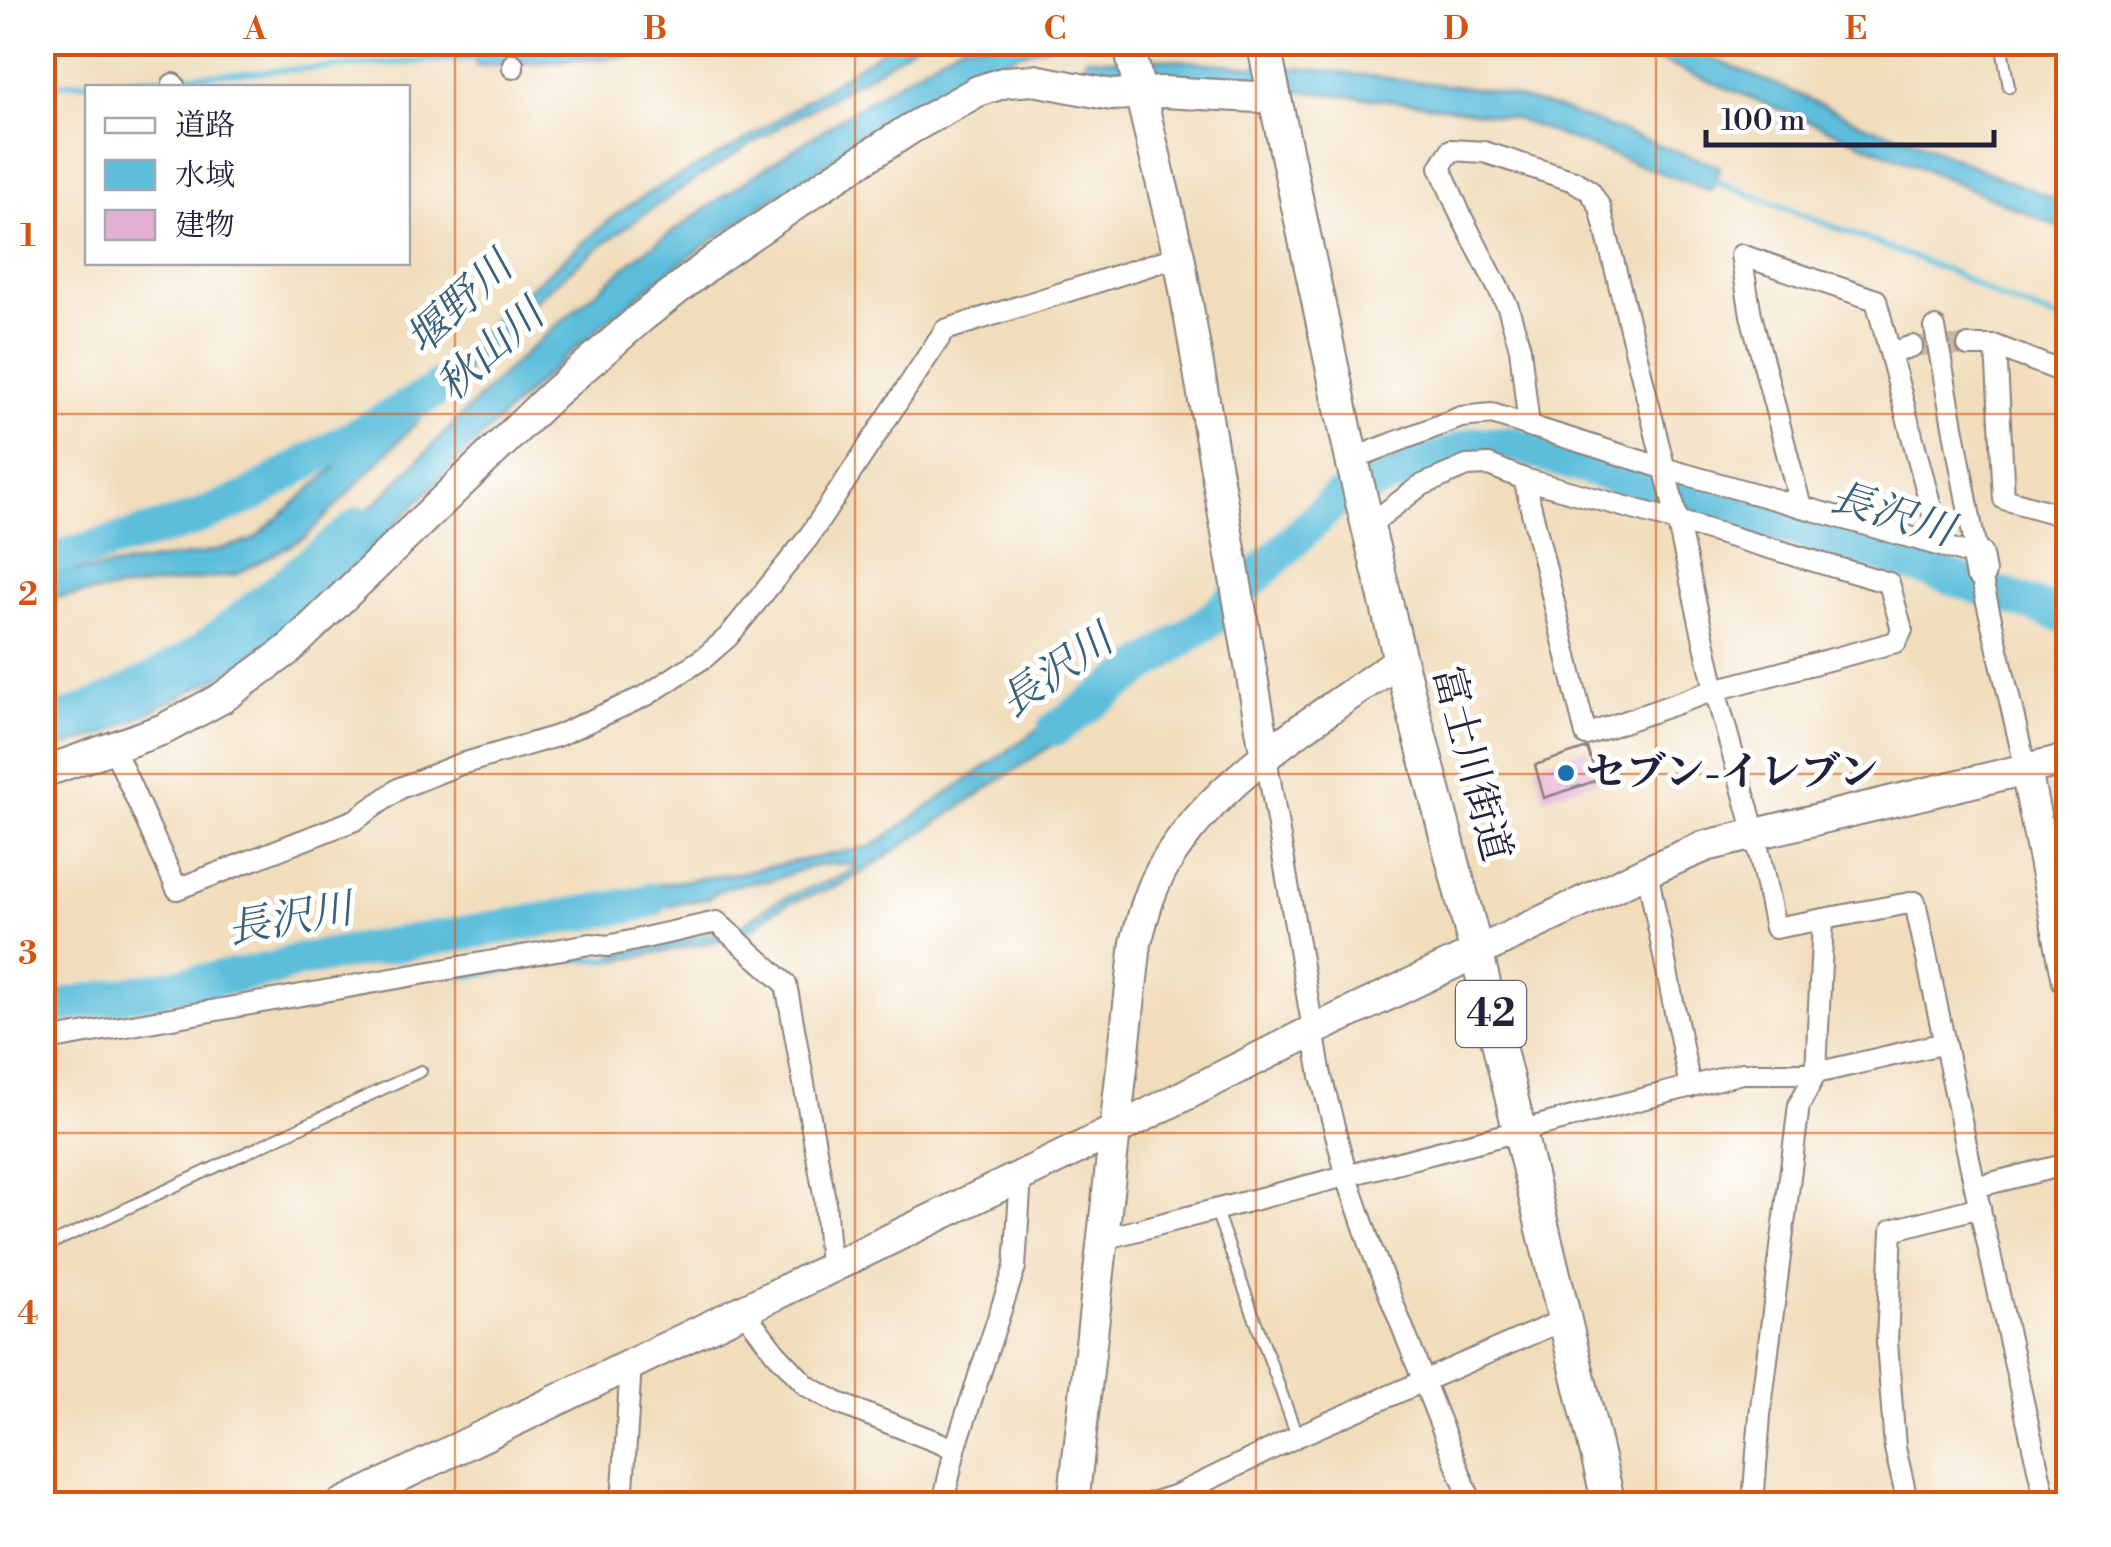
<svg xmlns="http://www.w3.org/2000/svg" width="2111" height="1547" viewBox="0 0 2111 1547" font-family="'Libre Bodoni','Noto Serif JP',serif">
<rect width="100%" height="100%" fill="#fff"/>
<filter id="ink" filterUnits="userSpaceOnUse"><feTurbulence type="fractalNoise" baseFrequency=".01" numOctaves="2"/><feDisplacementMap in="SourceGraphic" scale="20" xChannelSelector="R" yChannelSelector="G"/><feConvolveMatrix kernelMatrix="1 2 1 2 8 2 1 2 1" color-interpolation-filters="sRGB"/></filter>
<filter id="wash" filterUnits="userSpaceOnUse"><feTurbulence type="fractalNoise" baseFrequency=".0048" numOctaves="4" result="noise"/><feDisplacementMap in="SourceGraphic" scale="40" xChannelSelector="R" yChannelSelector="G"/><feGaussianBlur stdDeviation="2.25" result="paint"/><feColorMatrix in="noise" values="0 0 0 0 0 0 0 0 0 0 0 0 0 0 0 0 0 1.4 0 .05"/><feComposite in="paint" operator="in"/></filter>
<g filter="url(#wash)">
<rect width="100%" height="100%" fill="#f1ddbc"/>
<g fill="#5cbedb" stroke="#3f708b" stroke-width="2.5">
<polygon points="648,43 764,43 764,51 757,54 738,53 736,48 710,52 476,66 476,53"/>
<path d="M893,43H916C871,77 819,103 771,132C685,185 601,239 527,308L306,537L235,575L43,599V576L201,554L253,540L437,377L500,313L618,213L650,192L741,143Z"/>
<polygon points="962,43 1059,43 1014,55 950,85 764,204 676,266 604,323 544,377 465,453 340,581 239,667 106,734 43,752 43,732 99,716 240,635 381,498 499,378 541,339 642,253 753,176 869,100"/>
<polygon points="1232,43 1401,43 1377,48 1356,49 1331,53"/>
<polygon points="1616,43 1668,43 1691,50 1782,87 1867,126 1909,138 2001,178 2068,203 2068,231 1901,159"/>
<path d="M1120,55L1244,66L1310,69L1489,90L1559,109L1720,167L1711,191L1512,118L1416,103L1282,89C1217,76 1150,80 1085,70L1086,57L1117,60Z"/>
<path d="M1088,694L1104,710L860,874L841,885L789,903L774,911L742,936L615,961L614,954L736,928C751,921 761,909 776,902C797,891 821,885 843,876L853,869V865C835,861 809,867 791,873C783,876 776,880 768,881C748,883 724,884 709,898L607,916L605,904L642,894L647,886L737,873L873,846Z"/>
</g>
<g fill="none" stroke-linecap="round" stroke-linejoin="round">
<g stroke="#5cbedb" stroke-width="6">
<polyline points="54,84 482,58"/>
<polyline points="1707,178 1956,274 1999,298 2068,323"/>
<polyline points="463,977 573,959 604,960 618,957"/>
</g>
<g stroke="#5cbedb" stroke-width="35">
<polyline points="42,559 65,556 186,522 251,496 295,469 432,393 437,388"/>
<path d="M42,726C101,708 153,682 204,649L360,524"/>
<polyline points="1055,729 1213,618 1338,498 1475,444 1514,444 1569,463 1906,563 2068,617"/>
<polyline points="42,1009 274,969 296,961 634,905 651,900"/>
</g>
</g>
<g id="blocks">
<polygon fill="#e2afd3" points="1587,748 1598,780 1544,798 1535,765"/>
</g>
</g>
<g filter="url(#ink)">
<use href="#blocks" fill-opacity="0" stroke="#8a807c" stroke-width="2.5"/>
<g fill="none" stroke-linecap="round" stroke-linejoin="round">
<polyline stroke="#c8b8a2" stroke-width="20" stroke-dasharray="20 10" stroke-linecap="butt" points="1912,346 1968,346"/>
<defs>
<g id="lane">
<polyline points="2001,42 2009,87"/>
<polyline points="1216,1211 1297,1436"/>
<polyline points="42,1248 421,1071"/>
</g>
<g id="street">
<polyline points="513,64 513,68"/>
<polyline points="173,84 174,85"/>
<polyline points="1968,346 1996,346 2068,374"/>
<polyline points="1996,346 2004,499 2068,517"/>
<polyline points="1891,353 1912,346"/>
<polyline points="1529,427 1520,348 1508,307 1461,216 1440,167 1451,150 1484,152 1574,181 1590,191 1600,207 1677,519 1715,690 1755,834 1775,928 1915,902 1975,1187 2046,1504"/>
<polyline points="1352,459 1461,417 1492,414 1663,468 1977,556 1935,328"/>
<polyline points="1801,507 1751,315 1741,255 1876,300 1941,545"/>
<polyline points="1368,526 1420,486 1467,466 1489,465 1524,479 1677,521 1889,583 1902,630 1896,642 1715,690 1586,735 1524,479"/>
<polyline points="1980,572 2026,770"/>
<polyline points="113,747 177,889 355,820 400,788 458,765 557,736 647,695 705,657 728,637 808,538 945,330 1179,256"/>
<polyline points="1266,757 1321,1076 1347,1177 1372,1250 1472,1504"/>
<polyline points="1647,871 1690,1087"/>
<polyline points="42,1041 590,944 608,946 717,922 786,984 825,1200 830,1268"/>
<polyline points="1975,1187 2068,1164"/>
<polyline points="1103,1239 1742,1073 1816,1073 1945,1043"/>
<polyline points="743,1310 775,1352 807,1386 838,1403 955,1449"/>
<polyline points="622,1504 631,1364"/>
<polyline points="943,1504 955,1449 1015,1267 1021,1176"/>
<polyline points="1148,1504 1177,1495 1298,1436 1563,1320"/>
<polyline points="1753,1504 1760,1415 1799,1105 1816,1073 1823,919"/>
<polyline points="1908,1504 1895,1448 1887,1342 1892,1230 1980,1207"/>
</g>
<g id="secondary">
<polyline points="1128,42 1179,256 1266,757"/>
<polyline points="1977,556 1980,572"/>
<polyline points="42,770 55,768 164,729 222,698 288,650 552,395 643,316 716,259 825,184 910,129 978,91 1006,82 1034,80 1112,95 1163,92 1275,98"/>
<polyline points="2026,770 2068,981"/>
<polyline points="342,1504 1116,1130 1312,1031 1647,871 1706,846 2068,759"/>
<path d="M1073,1504L1136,943C1143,916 1150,888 1165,864C1218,776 1318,719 1400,660"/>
</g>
<polyline id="primary" points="1263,42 1352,460 1400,660 1477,954 1609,1504"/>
</defs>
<use href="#lane" stroke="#8a807c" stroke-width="14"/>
<use href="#street" stroke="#8a807c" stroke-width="24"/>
<use href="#secondary" stroke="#8a807c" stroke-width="34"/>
<use href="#primary" stroke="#8a807c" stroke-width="36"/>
<use href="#lane" stroke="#fff" stroke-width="10"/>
<use href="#street" stroke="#fff" stroke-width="20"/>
<use href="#secondary" stroke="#fff" stroke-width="30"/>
<use href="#primary" stroke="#fff" stroke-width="32"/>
</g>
</g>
<path fill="none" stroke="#d45411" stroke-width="2.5" stroke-opacity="0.55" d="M455,42V1504M855,42V1504M1256,42V1504M1656,42V1504M42,414H2068M42,774H2068M42,1133H2068"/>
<circle fill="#1f6fb2" stroke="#fff" stroke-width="4" cx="1566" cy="773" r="10"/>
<g text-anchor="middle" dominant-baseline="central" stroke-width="10" stroke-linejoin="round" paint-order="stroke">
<rect fill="#fff" stroke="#646476" stroke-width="2.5" x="1456" y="981" width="70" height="66" rx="8"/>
<g font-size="38" font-weight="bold" fill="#22223b">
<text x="1491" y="1014">42</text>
</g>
<g font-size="40" fill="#22223b" stroke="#fff">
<text transform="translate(1471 764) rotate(75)">富士川街道</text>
</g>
<g font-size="40" font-weight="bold" fill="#22223b" stroke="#fff" text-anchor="start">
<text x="1586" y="773">セブン-イレブン</text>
</g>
<g font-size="42" font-style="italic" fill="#39607b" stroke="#fff">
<text transform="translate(460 304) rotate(-43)">堰野川</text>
<text transform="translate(491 351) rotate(-42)">秋山川</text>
<text transform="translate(1892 515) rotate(17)">長沢川</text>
<text transform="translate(1057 672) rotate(-35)">長沢川</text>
<text transform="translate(290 920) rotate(-10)">長沢川</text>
</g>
</g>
<rect width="2111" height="1547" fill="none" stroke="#fff" stroke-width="110"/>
<rect x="85" y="85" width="325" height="180" fill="#ffffff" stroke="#a7a7b1" stroke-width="2.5"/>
<rect x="105" y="118" width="50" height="15" fill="#ffffff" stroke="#a7a7b1" stroke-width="2.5"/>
<text x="175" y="135" font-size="30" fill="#22223b">道路</text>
<rect x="105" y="160" width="50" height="30" fill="#5cbedb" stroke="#a7a7b1" stroke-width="2.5"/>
<text x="175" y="185" font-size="30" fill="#22223b">水域</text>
<rect x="105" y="210" width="50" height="30" fill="#e2afd3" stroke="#a7a7b1" stroke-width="2.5"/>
<text x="175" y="235" font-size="30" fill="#22223b">建物</text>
<path d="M1706 130v15h288v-15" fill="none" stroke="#22223b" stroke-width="5"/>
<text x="1721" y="130" font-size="30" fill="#22223b" stroke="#ffffff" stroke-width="8" paint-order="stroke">100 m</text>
<rect x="55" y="55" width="2001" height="1437" fill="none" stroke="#d45411" stroke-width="4"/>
<g font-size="32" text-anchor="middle" font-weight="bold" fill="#d45411">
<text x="255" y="39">A</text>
<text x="655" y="39">B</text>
<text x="1055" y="39">C</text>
<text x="1456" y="39">D</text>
<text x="1856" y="39">E</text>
<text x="28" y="246">1</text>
<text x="28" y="605">2</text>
<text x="28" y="964">3</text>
<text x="28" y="1324">4</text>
</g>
</svg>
